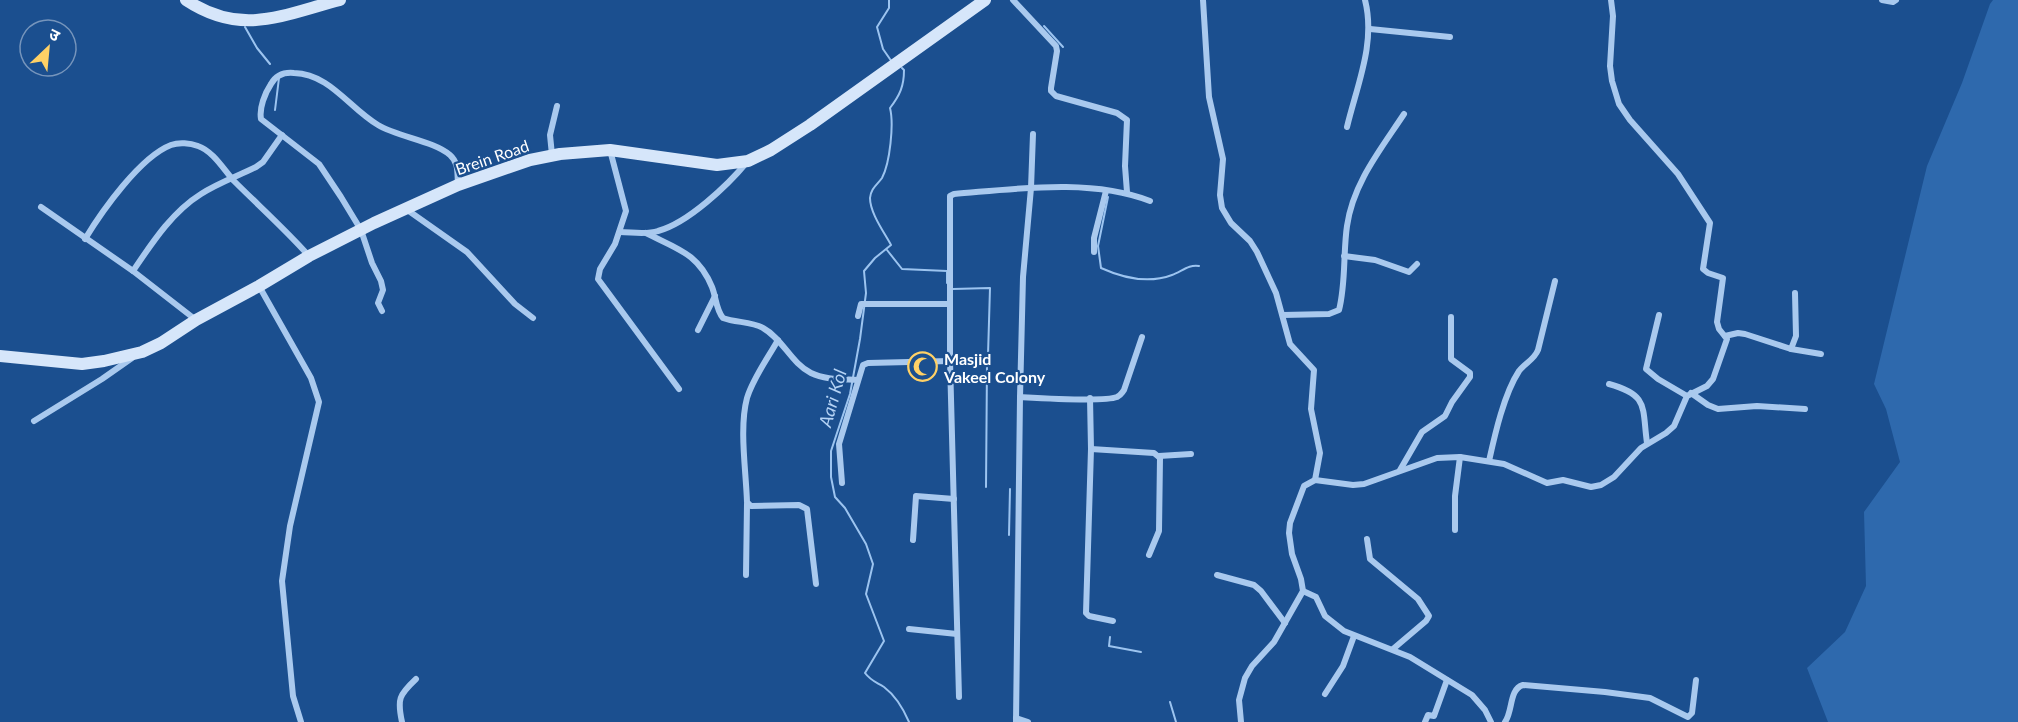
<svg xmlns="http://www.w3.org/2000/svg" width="2018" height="722" viewBox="0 0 2018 722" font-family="Lato,'Noto Sans Devanagari',sans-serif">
<rect width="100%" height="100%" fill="#1b4f8f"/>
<polygon fill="#2e69ad" points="1993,0 2018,0 2018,722 1828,722 1807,668 1845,632 1866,586 1864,512 1900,462 1886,409 1874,384 1927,166 1962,83 1990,4"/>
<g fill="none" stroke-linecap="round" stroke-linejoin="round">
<g stroke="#9cc4f0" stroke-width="2">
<polyline points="889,0 889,8 877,27 883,49 892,62"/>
<polyline points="1044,26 1063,47"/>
<polyline points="245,27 257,48 270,64"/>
<path d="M902,68L904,70C904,86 900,95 890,108C894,124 890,163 882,178C877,185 871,188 870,198C870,213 884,232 891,245L875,258L864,271L866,293L860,339L850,394L831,451V477L835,497L845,508L866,544L873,564L866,594L884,641L865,673C871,681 876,682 884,687C896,696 903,708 909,722"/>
<polyline points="275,110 279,78"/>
<path d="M1108,197L1098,246L1101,268C1123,278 1148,284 1172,275C1181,272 1189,264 1199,266"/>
<polyline points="887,250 902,269 947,271 947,283"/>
<polyline points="953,289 990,288 988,355"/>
<polyline points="986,487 987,364"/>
<polyline points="1009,535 1010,489"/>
<polyline points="1110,637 1109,646 1141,652"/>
<polyline points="1170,702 1176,722"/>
</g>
<g stroke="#a9c9ee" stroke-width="6">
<polyline points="1013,0 1056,46 1057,51 1051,88 1051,91 1056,96 1117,113 1127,120 1125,166 1127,192"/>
<polyline points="1203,0 1209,97 1223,159 1220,195 1222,208 1231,223 1250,241 1257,252 1276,293 1290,344 1314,370 1311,409 1320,453 1315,480"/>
<polyline points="1882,0 1893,2 1896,0"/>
<polyline points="1370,29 1450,37"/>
<path d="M1347,127C1357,85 1376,43 1365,0"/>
<polyline points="610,150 626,211 615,244 600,269 598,279 679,389"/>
<polyline points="552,155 550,135 557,106"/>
<polyline points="41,207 133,271 196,320"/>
<polyline points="406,209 467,252 515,304 533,318"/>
<path d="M620,232C632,232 646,235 658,231C688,223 728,185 747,162"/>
<path d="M646,233C677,249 698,253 712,287C716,297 716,310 723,318C736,323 751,321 763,328C783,339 791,363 811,373C825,380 843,379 858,380"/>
<path d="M85,239C102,211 140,157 171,145C179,142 190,143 198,146C213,151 224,170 234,181C259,206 285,229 309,256"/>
<polyline points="1094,252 1094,238 1106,191"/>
<polyline points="1344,256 1375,260 1409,272 1417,264"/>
<path d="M133,271C152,243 172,212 201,194C218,183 238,176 256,167L263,162L282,135"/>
<polyline points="259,286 311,378 319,402 290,526 282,581 293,696 301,722"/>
<path d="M382,311L378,303L383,290L381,281L372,263L361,230L341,197L319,164L261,119C259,108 265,93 271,84C276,75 284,72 294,73C330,74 349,108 378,125C398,137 434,141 450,155C459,163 457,173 458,184"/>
<path d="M1283,315L1329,314L1339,310C1346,283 1343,253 1347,226C1353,183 1381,149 1404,114"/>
<polyline points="1659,315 1646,369 1658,379 1687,396"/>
<polyline points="858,316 861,304 950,304"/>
<polyline points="698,330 715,296"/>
<polyline points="1725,336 1738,333 1745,334 1791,349 1821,354"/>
<path d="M778,340C768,358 753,378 747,398C739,428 746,470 747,502L751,506L799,505L807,509L816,584"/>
<polyline points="1791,349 1796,336 1795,293"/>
<path d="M1609,384C1649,395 1642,407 1647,443"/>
<polyline points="1691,393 1708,405 1718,409 1757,406 1805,409"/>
<path d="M1020,397C1038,398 1104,402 1117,397C1121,395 1121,394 1124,390L1142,337"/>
<polyline points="1090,398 1091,449 1086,613 1089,616 1113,621"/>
<polyline points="34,421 102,379 132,358"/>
<polyline points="1091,449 1154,453 1160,458 1159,531 1149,555"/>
<polyline points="1159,456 1191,454"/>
<path d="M1489,461C1495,434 1504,394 1519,371C1525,363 1534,360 1538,350L1555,281"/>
<polyline points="1400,470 1422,432 1445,416 1452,402 1470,377 1470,373 1451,359 1451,317"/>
<polyline points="842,483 839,444 863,365 868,363 950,361"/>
<polyline points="1455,530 1455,496 1460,457"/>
<polyline points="1367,539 1370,559 1418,599 1429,616 1426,621 1393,649"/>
<polyline points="913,540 916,496 954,499"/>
<polyline points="746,575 747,504"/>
<polyline points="1217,575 1254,585 1261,591 1285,623"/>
<polyline points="1303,591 1316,597 1325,616 1344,631 1410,657 1472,695 1485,710 1491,722"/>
<polyline points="909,629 957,634"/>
<polyline points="1325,694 1343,666 1354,636"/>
<path d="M959,697L950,361V196L954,194C1016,189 1091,178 1150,201"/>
<polyline points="1016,718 1028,722"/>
<path d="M402,722C397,699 399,695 416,679"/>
<polyline points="1016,722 1020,397 1023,277 1031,188 1033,134"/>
<polyline points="1241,722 1239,700 1245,678 1252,666 1274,642 1303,591 1301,579 1292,554 1289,533 1290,523 1304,486 1315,480 1353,485 1364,484 1437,458 1460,457 1504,464 1547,483 1563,480 1591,487 1601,485 1614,477 1641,448 1666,433 1674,426 1687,396 1707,386 1713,379 1727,339 1719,329 1717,322 1723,278 1708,273 1703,269 1710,223 1678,174 1630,120 1619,104 1612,81 1610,66 1613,16 1611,0"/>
<polyline points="1425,722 1428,715 1434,716 1447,680"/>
<path d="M1505,722C1513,711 1509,689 1523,685L1605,692L1650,698L1688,717L1692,713L1696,680"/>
</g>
<g stroke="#d6e6fa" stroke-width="12">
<path d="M186,0C242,37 282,15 340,0"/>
<polyline points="0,356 82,364 104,361 142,352 161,343 196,320 259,286 309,256 374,223 458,185 530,160 560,154 610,150 717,165 748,161 771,150 810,125 985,0"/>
</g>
</g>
<defs>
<symbol id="mosque-ring" viewBox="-11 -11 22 22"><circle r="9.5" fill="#1b4f8f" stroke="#ffd166" stroke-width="1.5"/><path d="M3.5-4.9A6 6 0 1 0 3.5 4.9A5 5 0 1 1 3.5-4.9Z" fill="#ffd166"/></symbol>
</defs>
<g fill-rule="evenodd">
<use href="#mosque-ring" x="906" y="350" width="33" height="33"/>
</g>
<g text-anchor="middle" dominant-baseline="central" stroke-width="4.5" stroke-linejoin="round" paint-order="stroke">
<g font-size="16" fill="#fff" stroke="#1b4f8f">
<text transform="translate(492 157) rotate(-19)">Brein Road</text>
</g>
<g font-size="16" font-weight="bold" fill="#fff" stroke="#1b4f8f" text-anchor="start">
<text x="944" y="358">Masjid<tspan x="944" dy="18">Vakeel Colony</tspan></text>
</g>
<g font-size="18" font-style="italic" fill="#b5d3f5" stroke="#1b4f8f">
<text transform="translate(832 398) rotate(-74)">Aari Kol</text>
</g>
</g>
<g transform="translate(48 48) rotate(26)"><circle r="28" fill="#1b4f8f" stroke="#7695bc" stroke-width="1.5"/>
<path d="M0-4.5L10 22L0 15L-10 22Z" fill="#ffd166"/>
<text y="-9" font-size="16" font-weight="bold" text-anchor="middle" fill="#ffffff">उ</text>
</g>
</svg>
